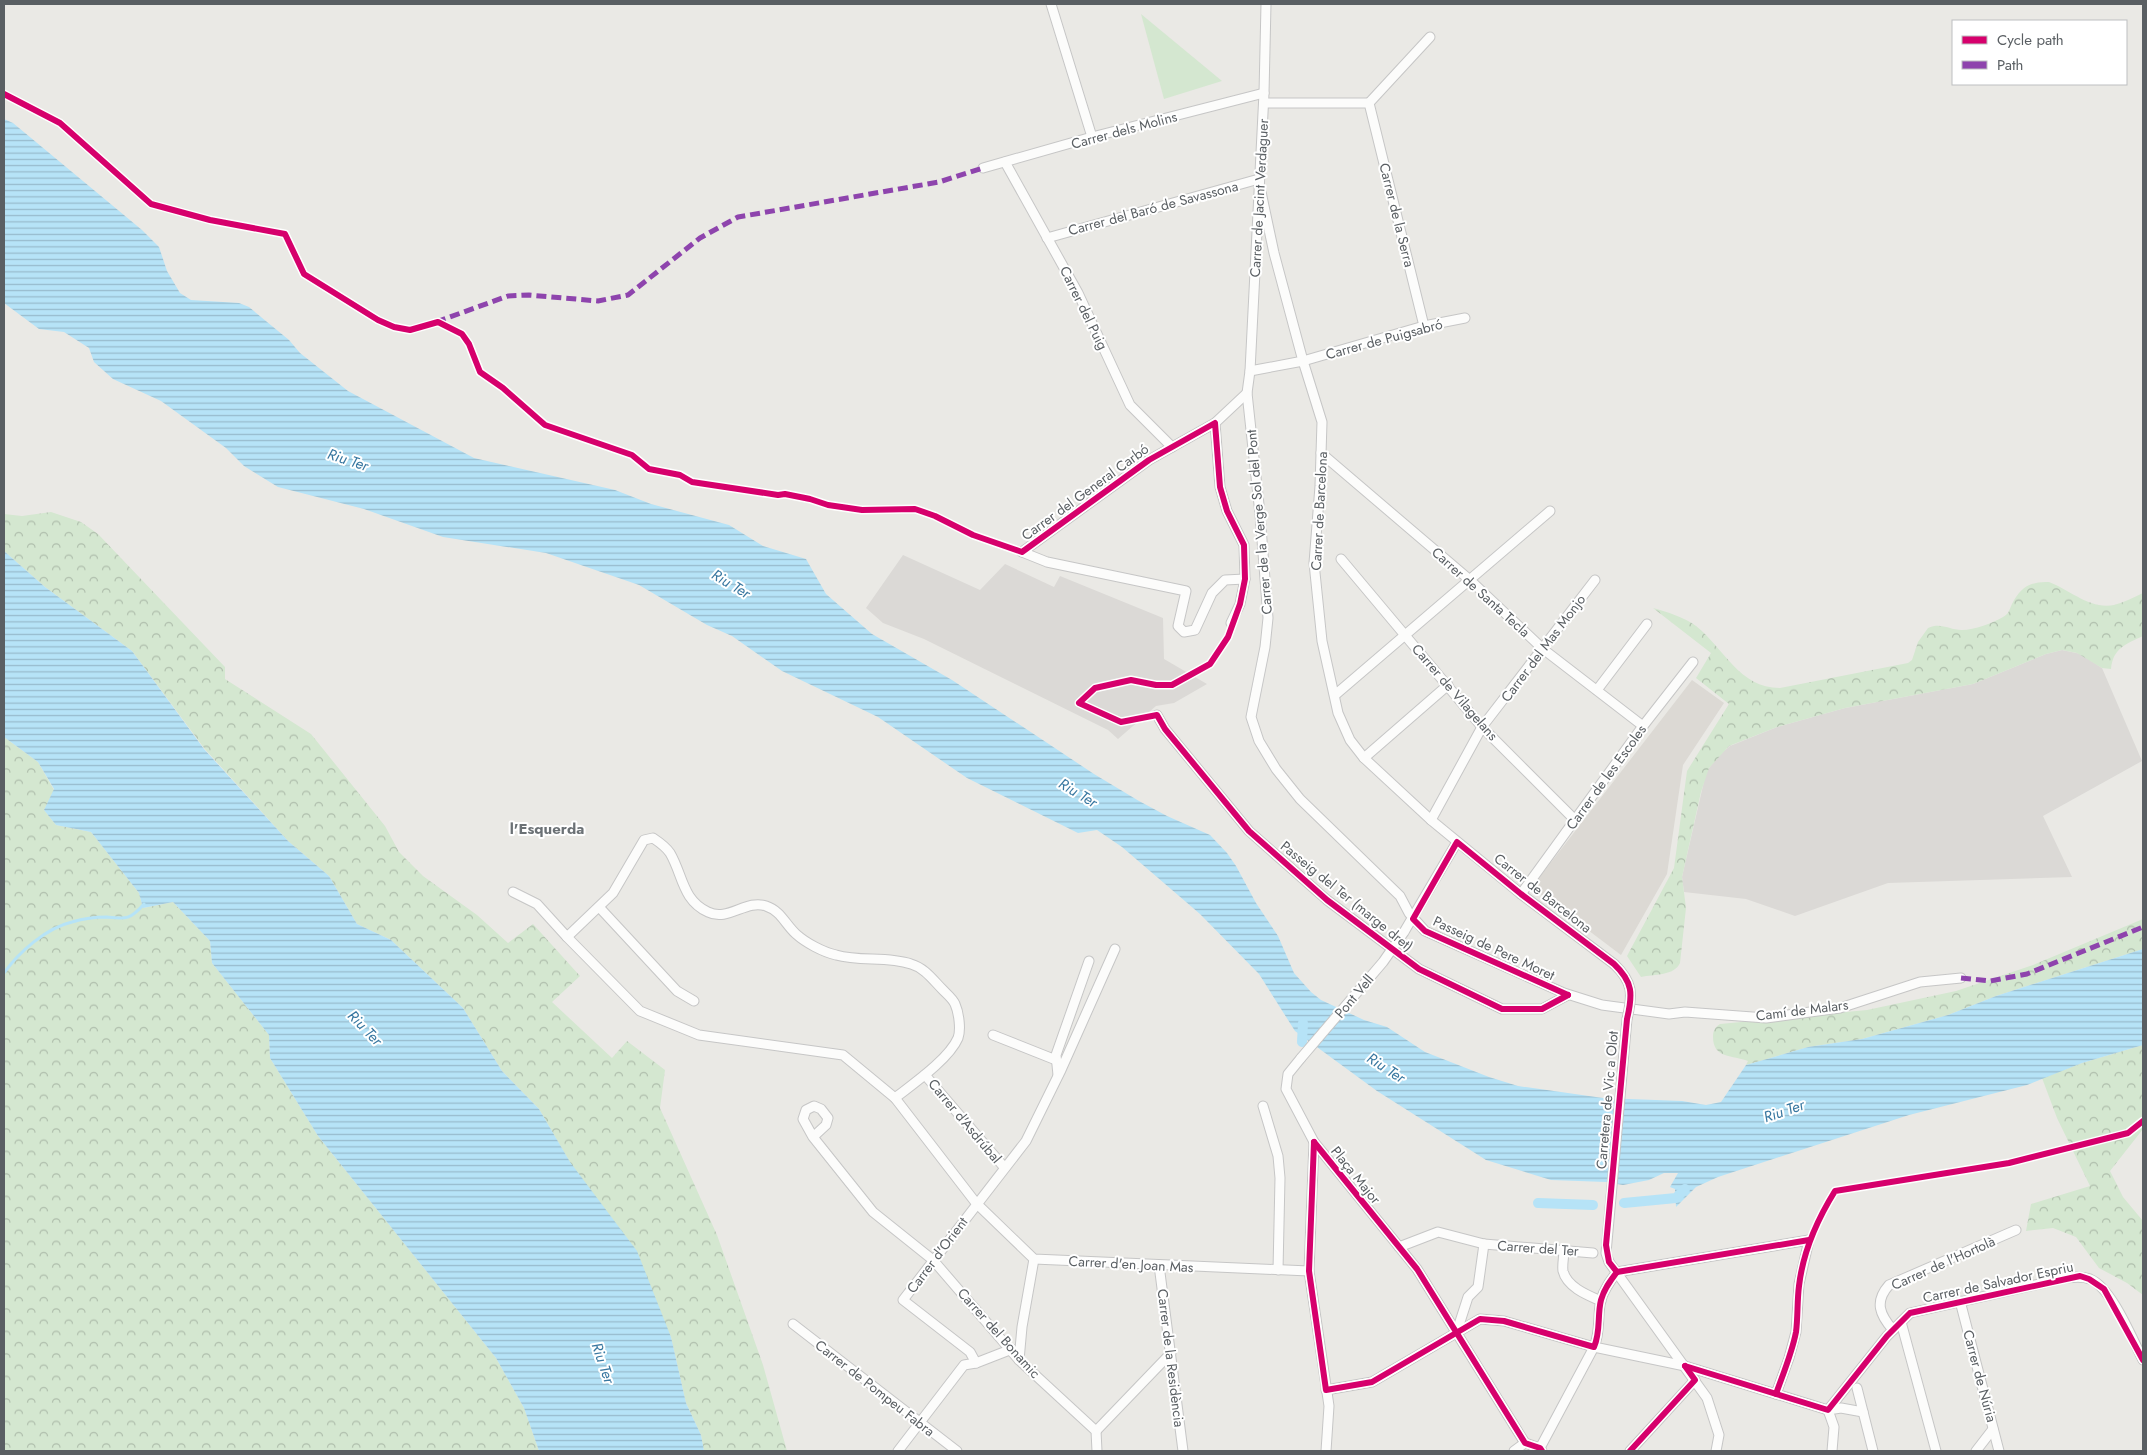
<svg xmlns="http://www.w3.org/2000/svg" width="2147" height="1455" viewBox="0 0 2147 1455" font-family="Jost,sans-serif">
<defs>
<pattern id="forest-crowns" width="20" height="18" patternUnits="userSpaceOnUse" patternTransform="scale(1.25)"><rect width="20" height="18" fill="#d4e7d0"/><path d="M2 6a3 3 0 1 1 6 0M12 15a3 3 0 1 1 6 0" fill="none" stroke="#afbeac"/></pattern>
<pattern id="water-rules" width="6" height="5" patternUnits="userSpaceOnUse" patternTransform="scale(1.25)"><rect width="6" height="5" fill="#b6e3f7"/><path d="M0 2.5h6" fill="none" stroke="#97bbcc"/></pattern>
</defs>
<rect width="100%" height="100%" fill="#eae9e5"/>
<g fill="#dbd9d6">
<polygon points="903,555 980,590 1005,564 1054,587 1060,576 1163,618 1164,659 1207,684 1174,703 1156,706 1118,739 1108,730 924,639 883,623 866,608"/>
<polygon points="2062,650 2081,654 2102,668 2142,761 2043,816 2072,877 1888,883 1795,916 1746,899 1684,892 1682,877 1684,868 1705,777 1709,768 1718,756 1730,746 1777,727 1845,708 1973,684 2046,654"/>
</g>
<polygon fill="#dcd9d4" points="1692,680 1724,703 1683,765 1667,874 1621,955 1535,890 1535,883"/>
<polygon fill="#d4e7d0" points="1141,14 1222,81 1164,99"/>
<g fill="url(#forest-crowns)">
<polygon points="51,512 81,522 98,534 225,667 225,679 311,734 385,826 399,852 423,876 477,915 508,943 533,924 580,976 552,1002 612,1058 627,1041 665,1070 660,1108 717,1235 763,1365 787,1451 704,1451 701,1435 686,1403 671,1337 539,1109 502,1071 463,1008 391,940 357,924 329,876 288,841 204,748 132,651 45,587 4,551 4,514 22,516"/>
<path d="M2049,582C2070,590 2091,610 2114,605C2125,602 2134,597 2143,593V636C2126,644 2113,648 2111,669L2102,668L2077,653L2062,650L2046,654L1973,684L1845,708L1777,727L1729,746L1709,768L1701,792L1682,877L1686,908L1680,963C1674,976 1655,974 1641,977L1627,956L1674,868L1687,771L1729,704L1696,678L1711,653L1653,608C1667,612 1684,617 1696,626C1724,648 1739,688 1780,688L1908,663L1912,660L1918,642L1928,628C1941,622 1949,630 1962,630C1974,630 1993,623 2003,617C2009,614 2009,610 2012,604C2020,588 2030,581 2049,582Z"/>
<polygon points="4,737 38,762 54,790 44,810 56,825 91,832 139,893 143,908 173,902 210,941 212,963 269,1035 270,1058 318,1136 496,1358 524,1408 539,1451 4,1451"/>
<path d="M2143,919V949L1996,996L1948,1015L1862,1039L1808,1047L1746,1065L1748,1061C1733,1055 1713,1059 1713,1037C1713,1031 1715,1027 1720,1024L1867,1010L1956,991L2033,965Z"/>
<polygon points="2143,1045 2143,1129 2110,1171 2123,1197 2143,1221 2143,1295 2127,1283 2099,1268 2076,1237 2053,1228 2026,1231 2031,1204 2090,1186 2057,1118 2042,1078 2082,1063"/>
</g>
<g fill="url(#water-rules)">
<polygon points="4,119 13,123 142,230 159,247 167,271 180,293 191,300 239,303 249,307 289,340 300,353 348,391 474,458 615,490 651,504 729,525 763,546 806,559 826,594 872,634 952,680 1094,774 1139,801 1167,816 1210,835 1227,853 1236,866 1256,903 1278,936 1294,973 1311,992 1321,1000 1364,1020 1387,1027 1425,1052 1489,1077 1518,1086 1603,1098 1682,1101 1706,1105 1721,1102 1746,1065 1808,1047 1862,1039 1948,1015 1996,996 2143,949 2143,1045 2082,1063 2027,1085 1909,1115 1718,1177 1696,1187 1676,1207 1675,1189 1670,1187 1678,1173 1664,1173 1649,1180 1623,1185 1606,1182 1551,1180 1486,1160 1377,1091 1295,1031 1259,974 1200,914 1122,847 1097,830 1078,833 967,778 878,717 782,671 732,636 707,625 639,585 546,553 443,537 364,509 278,487 244,466 226,448 161,401 113,379 94,362 89,348 64,332 39,329 4,303"/>
<polygon points="4,551 45,587 132,651 204,749 288,841 329,876 357,924 391,940 463,1008 502,1071 539,1109 570,1162 637,1251 671,1337 686,1403 701,1435 704,1451 539,1451 524,1408 496,1358 318,1136 270,1058 269,1035 212,963 210,941 173,902 143,908 139,893 91,832 56,825 44,810 54,789 38,762 4,737"/>
</g>
<g fill="none" stroke-linecap="round" stroke-linejoin="round">
<path stroke="#b6e3f7" stroke-width="3" d="M4,973C19,952 46,928 72,922C82,919 96,917 107,917C126,919 130,920 144,904"/>
<g stroke="#b6e3f7" stroke-width="10">
<polyline points="1302,1042 1303,1023"/>
<polyline points="1538,1203 1593,1205"/>
<polyline points="1624,1203 1676,1198 1685,1189"/>
</g>
<defs>
<g id="minor">
<polyline points="1051,4 1092,137"/>
<polyline points="1266,4 1264,93 1250,371 1247,393 1260,514 1268,618 1265,647 1251,717 1259,741 1276,769 1300,799 1400,896 1409,913 1425,931 1564,993 1602,1005 1669,1014 1685,1012 1766,1018 1840,1008 1920,982 1961,978"/>
<polyline points="1264,103 1369,103 1424,326"/>
<polyline points="1369,103 1430,37"/>
<polyline points="1005,162 1078,293 1130,405 1172,447"/>
<polyline points="983,168 1092,137 1264,93"/>
<polyline points="1261,192 1274,253 1303,361 1322,422 1320,486 1314,563 1322,641 1338,713 1350,740 1364,758 1431,820 1521,894 1614,964"/>
<polyline points="1047,238 1259,179"/>
<polyline points="1250,371 1303,361 1424,326 1465,318"/>
<polyline points="1215,423 1220,487 1227,511 1244,545 1245,579 1240,604 1231,623"/>
<polyline points="1321,453 1471,581 1543,649 1643,726"/>
<polyline points="1022,552 1047,562 1186,591 1178,626 1184,632 1195,630 1212,593 1225,580 1245,579"/>
<polyline points="1022,552 1149,460 1215,423 1247,393"/>
<polyline points="1341,559 1482,727 1575,820"/>
<polyline points="1597,690 1647,624"/>
<polyline points="1335,695 1550,511"/>
<polyline points="1157,715 1165,729 1249,831 1327,900 1419,969 1502,1009 1542,1009 1568,995"/>
<polyline points="1364,758 1448,685"/>
<polyline points="1431,820 1482,727 1595,580"/>
<polyline points="513,892 537,904 567,937 640,1011 699,1035 843,1055 895,1098 976,1203 1034,1259 1309,1271"/>
<polyline points="1521,894 1643,726 1693,662"/>
<polyline points="599,907 677,991 694,1001"/>
<polyline points="1404,932 1457,842"/>
<path d="M567,937L613,893L644,840L653,838C659,842 666,847 670,853C683,875 682,900 708,912C728,922 746,899 766,906C781,911 785,924 796,934C806,943 823,952 836,955C860,962 887,956 911,964C925,968 933,980 943,990C947,994 953,999 955,1004C959,1013 961,1030 958,1038C949,1059 913,1084 895,1098"/>
<polyline points="1627,1019 1606,1253 1609,1262 1707,1398 1719,1435 1716,1451"/>
<polyline points="993,1035 1056,1060"/>
<polyline points="1301,1058 1288,1074 1286,1089 1314,1142 1417,1269 1525,1443 1540,1448 1542,1451"/>
<polyline points="925,1075 1004,1167"/>
<polyline points="1058,1075 1056,1055 1089,961"/>
<polyline points="1263,1106 1278,1156 1280,1178 1278,1270"/>
<polyline points="813,1137 803,1119 806,1110 814,1106 821,1109 828,1118 826,1125 813,1137 873,1212 933,1260 1019,1360 1096,1431 1097,1451"/>
<polyline points="1314,1142 1309,1271 1329,1406 1326,1451"/>
<polyline points="1399,1247 1438,1232 1484,1244 1593,1253"/>
<path d="M1564,1250C1564,1256 1562,1265 1563,1271C1567,1287 1587,1295 1601,1301"/>
<polyline points="1159,1265 1183,1451"/>
<polyline points="1617,1272 1809,1240 1799,1284 1796,1332 1789,1358 1776,1394"/>
<polyline points="1960,1301 1999,1451"/>
<polyline points="1901,1322 1936,1451"/>
<polyline points="793,1324 957,1451"/>
<path d="M1893,1330C1880,1315 1874,1302 1889,1285L2016,1230"/>
<polyline points="1457,1331 1468,1297 1478,1287 1484,1244"/>
<polyline points="1019,1360 1022,1327 1034,1259"/>
<polyline points="976,1363 970,1352 903,1300 1026,1141 1061,1070 1115,949"/>
<polyline points="1857,1388 1873,1451"/>
<polyline points="1326,1390 1372,1382 1480,1319 1504,1321 1594,1347 1685,1366 1828,1410 1841,1408 1863,1412"/>
<path d="M1828,1410L1887,1336L1910,1313L2066,1278C2075,1277 2082,1276 2090,1279C2112,1288 2132,1339 2143,1360"/>
<polyline points="1828,1410 1834,1427 1832,1451"/>
<polyline points="1096,1431 1171,1353"/>
<path d="M1540,1448L1594,1347C1601,1331 1597,1316 1601,1300C1604,1289 1610,1281 1617,1272"/>
<polyline points="898,1451 964,1365 976,1363 1012,1349"/>
<polyline points="1514,1451 1525,1443"/>
<polyline points="1630,1451 1695,1380"/>
<polyline points="1976,1451 1993,1429"/>
</g>
</defs>
<use href="#minor" stroke="#c6c6c6" stroke-width="11"/>
<use href="#minor" stroke="#fcfcfb" stroke-width="9"/>
<defs>
<g id="minor-bridge">
<path d="M1614,964C1633,982 1633,994 1627,1019"/>
<polyline points="1301,1058 1383,962 1404,932"/>
</g>
</defs>
<use href="#minor-bridge" stroke="#c6c6c6" stroke-width="11" stroke-linecap="butt"/>
<use href="#minor-bridge" stroke="#fcfcfb" stroke-width="9"/>
<g stroke="#8e44ad" stroke-width="5" stroke-dasharray="10 5" stroke-linecap="butt">
<polyline points="436,322 508,296 529,295 598,301 628,295 700,238 738,217 939,182 983,168"/>
<polyline points="1961,978 1990,981 2027,974 2143,927"/>
</g>
<defs>
<g id="cycleway">
<polyline points="4,94 60,123 151,204 210,220 285,234 304,274 378,320 394,327 410,330 438,322 462,334 469,344 480,372 503,388 545,425 632,455 649,469 680,475 692,482 778,495 785,494 810,499 828,505 862,510 915,509 935,516 973,535 1022,552 1149,460 1215,423 1220,487 1227,511 1244,545 1245,579 1240,604 1228,637 1210,664 1172,685 1156,685 1131,680 1095,688 1079,703 1121,722 1157,715 1165,729 1249,831 1327,900 1419,969 1502,1009 1542,1009 1568,995"/>
<path d="M1568,995L1425,931L1413,919L1457,842L1521,894L1614,964C1633,982 1633,994 1627,1019L1606,1245L1609,1262L1617,1272"/>
<path d="M1314,1142L1309,1271L1326,1390L1372,1382L1480,1319L1504,1321L1594,1347C1601,1331 1597,1316 1601,1300C1604,1289 1610,1281 1617,1272"/>
<polyline points="1314,1142 1417,1269 1525,1443 1540,1448 1542,1451"/>
<polyline points="1617,1272 1809,1240"/>
<polyline points="1685,1366 1828,1410 1887,1336 1910,1313 2080,1276 2089,1279 2104,1289 2143,1360"/>
<path d="M1776,1394C1783,1374 1792,1353 1796,1332C1798,1317 1797,1301 1799,1286C1803,1251 1817,1220 1835,1191L2009,1163L2128,1133L2143,1121"/>
<polyline points="1630,1451 1695,1380 1685,1366"/>
</g>
</defs>
<use href="#cycleway" stroke="#fff" stroke-width="9"/>
<use href="#cycleway" stroke="#d6006c" stroke-width="6"/>
</g>
<g text-anchor="middle" dominant-baseline="central" stroke-width="4" stroke-linejoin="round" paint-order="stroke">
<g font-size="14" fill="#5a5f63" stroke="#fff">
<text transform="translate(1124 130) rotate(-15)">Carrer dels Molins</text>
<text transform="translate(1259 198) rotate(-87)">Carrer de Jacint Verdaguer</text>
<text transform="translate(1153 208) rotate(-15)">Carrer del Baró de Savassona</text>
<text transform="translate(1397 215) rotate(76)">Carrer de la Serra</text>
<text transform="translate(1084 308) rotate(64)">Carrer del Puig</text>
<text transform="translate(1384 339) rotate(-15)">Carrer de Puigsabró</text>
<text transform="translate(1085 492) rotate(-36)">Carrer del General Carbó</text>
<text transform="translate(1319 511) rotate(-87)">Carrer de Barcelona</text>
<text transform="translate(1259 522) rotate(-95)">Carrer de la Verge Sol del Pont</text>
<text transform="translate(1481 592) rotate(42)">Carrer de Santa Tecla</text>
<text transform="translate(1543 648) rotate(-53)">Carrer del Mas Monjo</text>
<text transform="translate(1455 692) rotate(49)">Carrer de Vilagelans</text>
<text transform="translate(1606 777) rotate(-54)">Carrer de les Escoles</text>
<text transform="translate(1543 893) rotate(38)">Carrer de Barcelona</text>
<text transform="translate(1347 896) rotate(39)">Passeig del Ter (marge dret)</text>
<text transform="translate(1494 948) rotate(25)">Passeig de Pere Moret</text>
<text transform="translate(1354 996) rotate(-50)">Pont Vell</text>
<text transform="translate(1802 1010) rotate(-7)">Camí de Malars</text>
<text transform="translate(1607 1100) rotate(-85)">Carretera de Vic a Olot</text>
<text transform="translate(965 1121) rotate(50)">Carrer d'Asdrúbal</text>
<text transform="translate(1356 1175) rotate(51)">Plaça Major</text>
<text transform="translate(1538 1248) rotate(4)">Carrer del Ter</text>
<text transform="translate(937 1255) rotate(-53)">Carrer d'Orient</text>
<text transform="translate(1943 1263) rotate(-24)">Carrer de l'Hortolà</text>
<text transform="translate(1131 1264) rotate(3)">Carrer d'en Joan Mas</text>
<text transform="translate(1998 1282) rotate(-12)">Carrer de Salvador Espriu</text>
<text transform="translate(999 1333) rotate(48)">Carrer del Bonamic</text>
<text transform="translate(1171 1358) rotate(83)">Carrer de la Residència</text>
<text transform="translate(1980 1376) rotate(75)">Carrer de Núria</text>
<text transform="translate(875 1388) rotate(38)">Carrer de Pompeu Fabra</text>
</g>
<g font-size="15" font-style="italic" fill="#3877a0" stroke="#fff">
<text transform="translate(348 460) rotate(18)">Riu Ter</text>
<text transform="translate(731 584) rotate(31)">Riu Ter</text>
<text transform="translate(1078 793) rotate(31)">Riu Ter</text>
<text transform="translate(365 1028) rotate(46)">Riu Ter</text>
<text transform="translate(1386 1068) rotate(33)">Riu Ter</text>
<text transform="translate(1784 1111) rotate(-19)">Riu Ter</text>
<text transform="translate(603 1363) rotate(71)">Riu Ter</text>
</g>
<g font-size="15" font-weight="bold" fill="#6b7175" stroke="#fff">
<text x="547" y="829">l'Esquerda</text>
</g>
</g>
<rect width="2147" height="1455" fill="none" stroke="#5a5f63" stroke-width="10"/>
<rect x="1952" y="20" width="175" height="65" fill="#ffffff" stroke="#bdbfc1"/>
<rect x="1962" y="36" width="25" height="8" fill="#d6006c" stroke="#bdbfc1"/>
<text x="1997" y="45" font-size="15" fill="#5a5f63">Cycle path</text>
<rect x="1962" y="61" width="25" height="8" fill="#8e44ad" stroke="#bdbfc1"/>
<text x="1997" y="70" font-size="15" fill="#5a5f63">Path</text>
</svg>
